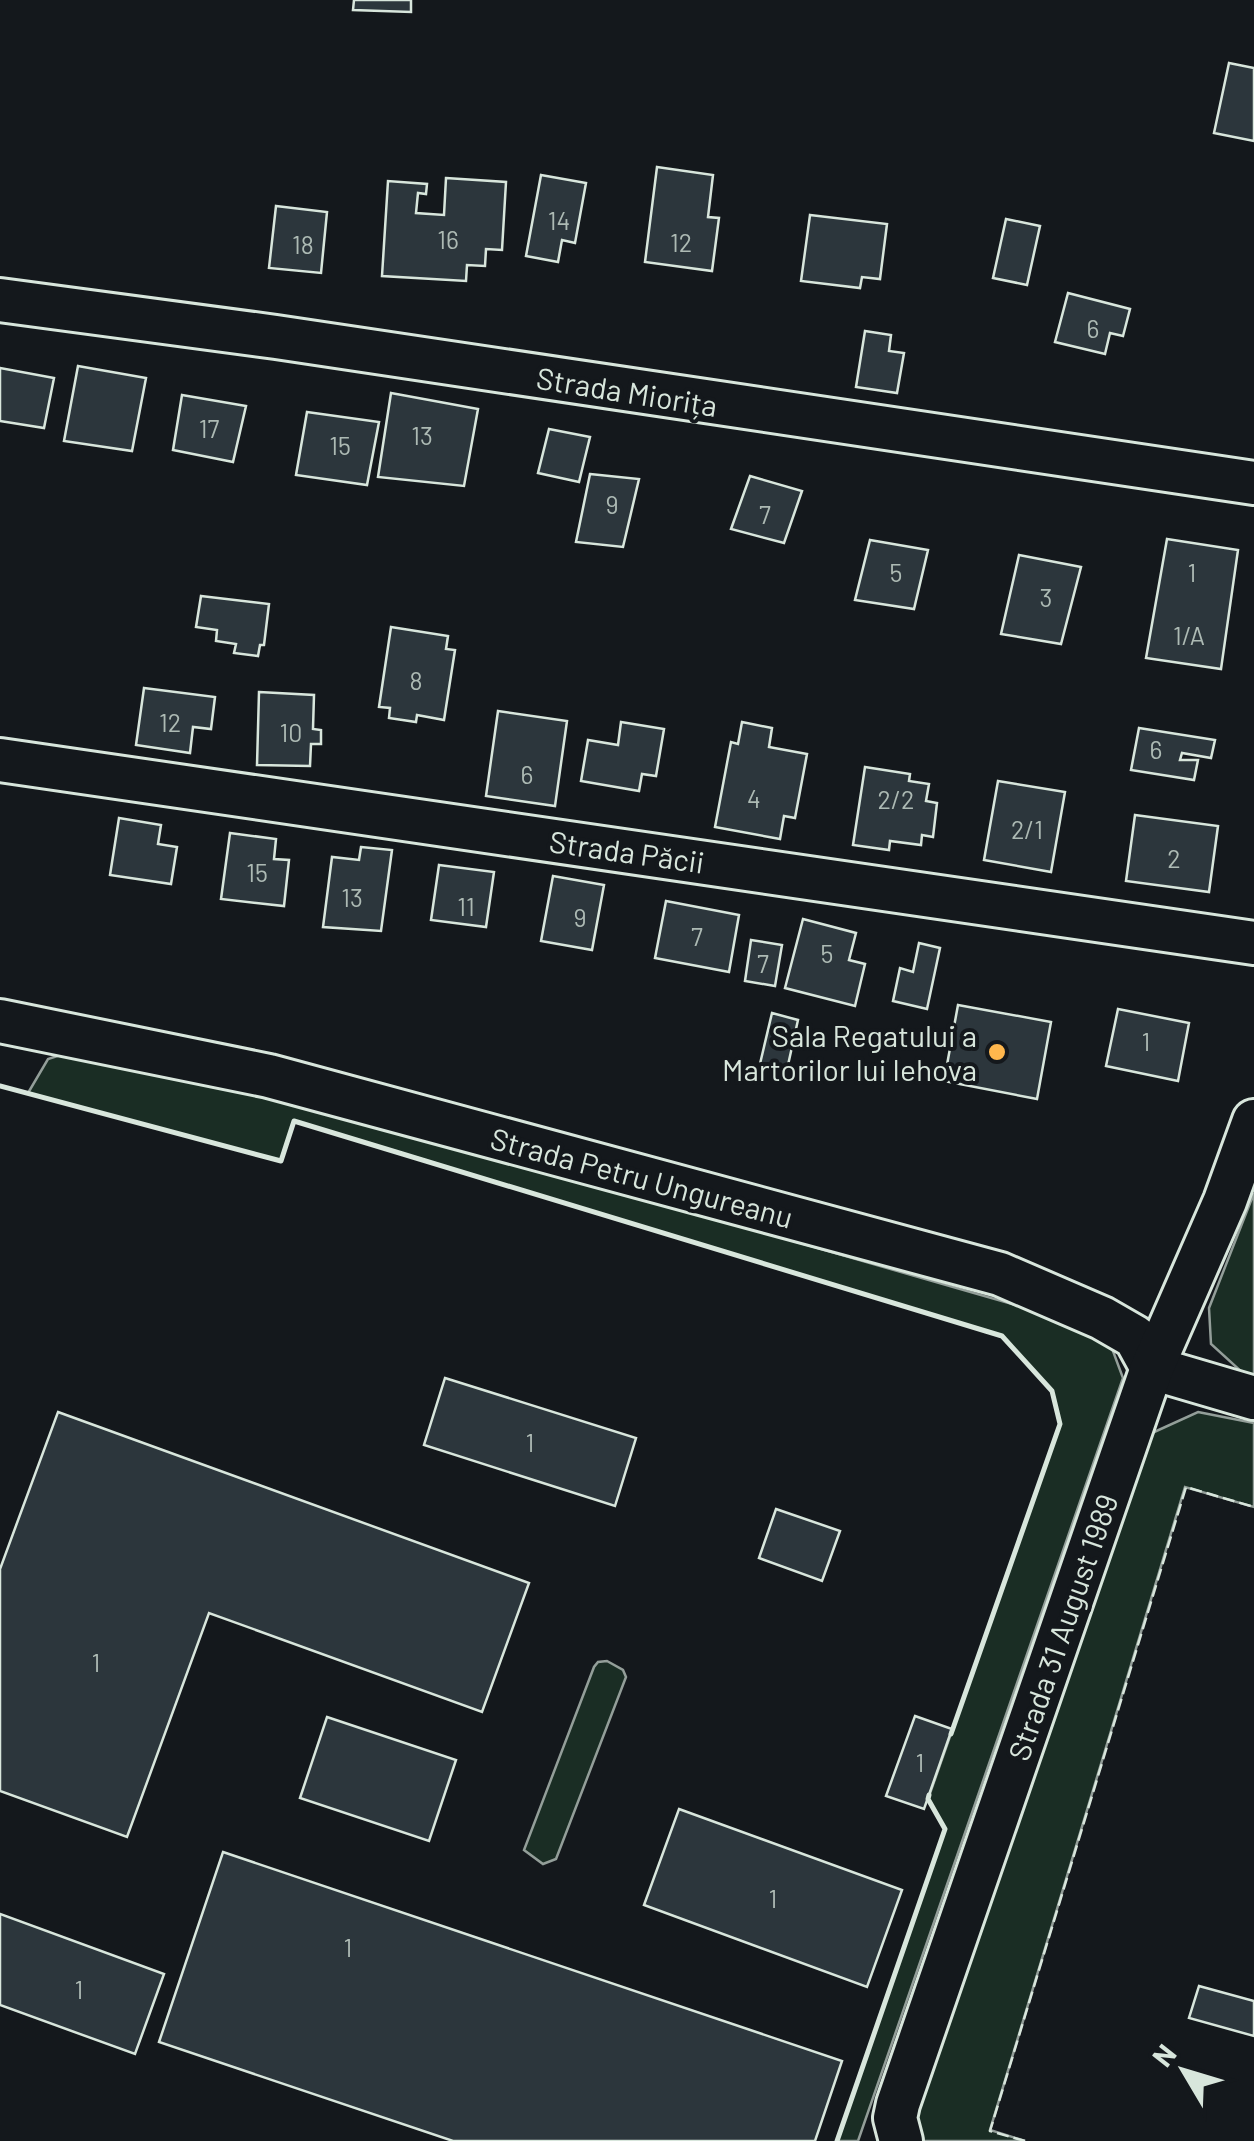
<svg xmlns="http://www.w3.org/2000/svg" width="1254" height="2141" viewBox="0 0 1254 2141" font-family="Barlow,sans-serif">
<rect width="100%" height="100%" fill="#14181c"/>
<g fill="#1a2d24" stroke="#939e99" stroke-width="2.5">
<polygon points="79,1049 300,1099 1085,1325 1110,1343 1123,1378 858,2141 837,2141 945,1830 928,1799 1060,1424 1052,1391 1002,1336 294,1121 281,1161 28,1093 48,1059"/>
<polygon points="1254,1193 1254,1378 1245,1375 1211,1344 1209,1308"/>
<polygon points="1198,1412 1254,1423 1254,1507 1185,1487 990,2130 1025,2141 920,2141 915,2115 1152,1433"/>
<polygon points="607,1661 623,1670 626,1677 556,1859 543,1864 524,1850 594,1667 598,1662"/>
</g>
<g fill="#2c363c" stroke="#d8e6dc" stroke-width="2.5">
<polygon points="354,0 411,0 411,12 353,10"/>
<polygon points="1229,63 1254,68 1254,141 1214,133"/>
<polygon points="657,167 713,175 708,217 719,218 712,271 645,262"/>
<polygon points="541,175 586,183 575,243 562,240 558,262 526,256"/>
<polygon points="446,178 506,182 502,250 486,249 485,266 467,265 466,281 382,276 388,181 427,184 426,194 418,193 416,213 444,215"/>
<polygon points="276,206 327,212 321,273 269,268"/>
<polygon points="810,215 887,224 880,279 862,277 860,288 801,281"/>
<polygon points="1006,219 1040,226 1027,285 993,278"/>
<polygon points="1068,293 1130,309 1123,336 1110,333 1105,354 1055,342"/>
<polygon points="865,331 891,335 889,351 904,353 897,393 856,387"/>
<polygon points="78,366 146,378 132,451 64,441"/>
<polygon points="0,368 54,378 44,428 0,421"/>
<polygon points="391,393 478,409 464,486 378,477"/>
<polygon points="182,395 246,406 233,462 173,450"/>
<polygon points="307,412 379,422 367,485 296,475"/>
<polygon points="549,429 590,437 579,482 538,473"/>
<polygon points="590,474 639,479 623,547 576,542"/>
<polygon points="750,476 802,491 784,543 731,529"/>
<polygon points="1167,539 1238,550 1221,669 1146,658"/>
<polygon points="870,540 928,550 914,609 855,600"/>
<polygon points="1019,555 1081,567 1061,644 1001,634"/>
<polygon points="201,596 269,604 264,645 260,645 258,656 234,653 236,644 216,641 217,630 196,627"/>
<polygon points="391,627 448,636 446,649 455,650 444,720 417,715 416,722 389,718 390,708 379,707"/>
<polygon points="144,688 215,697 211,729 193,727 190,753 136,745"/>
<polygon points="259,692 314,695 313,729 321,730 321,744 311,744 310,766 257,765"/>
<polygon points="498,711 567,721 555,806 486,796"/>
<polygon points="621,722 664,729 656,776 642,774 639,791 581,781 588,740 618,745"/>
<polygon points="742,722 772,728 769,747 807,754 795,818 784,816 780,839 715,827 731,742 738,744"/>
<polygon points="1139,728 1215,740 1211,758 1182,753 1180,760 1198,760 1194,780 1131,770"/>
<polygon points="865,767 910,774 909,781 929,784 926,801 937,803 933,837 922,835 921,845 890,841 889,850 853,845"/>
<polygon points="998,781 1065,792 1051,872 984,860"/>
<polygon points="1135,815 1218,826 1209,892 1126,881"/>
<polygon points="119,818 161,825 158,844 177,847 171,884 110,875"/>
<polygon points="230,833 276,839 274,859 289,860 284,906 221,899"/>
<polygon points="361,847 392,850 381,931 323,927 332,857 359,860"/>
<polygon points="439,865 494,872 486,927 431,920"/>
<polygon points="553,876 604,885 592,950 541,941"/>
<polygon points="666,901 739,915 729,972 655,958"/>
<polygon points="803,919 856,933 849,960 865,964 855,1006 785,988"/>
<polygon points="751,940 782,945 775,986 745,981"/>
<polygon points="919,943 940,948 927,1009 893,1001 900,968 913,972"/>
<polygon points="958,1005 1051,1022 1037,1099 944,1081"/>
<polygon points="1118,1009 1189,1023 1178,1081 1106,1066"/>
<polygon points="772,1013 798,1020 786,1074 759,1068"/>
<polygon points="445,1378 636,1438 615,1506 424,1445"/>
<polygon points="58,1412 529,1583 482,1712 209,1613 127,1837 0,1791 0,1569"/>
<polygon points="776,1509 840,1531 822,1581 759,1558"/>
<polygon points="915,1716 952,1729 924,1809 886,1796"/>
<polygon points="327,1717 456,1760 429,1841 300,1798"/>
<polygon points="679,1809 902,1890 867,1987 644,1905"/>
<polygon points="223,1852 842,2061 815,2141 453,2141 159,2042"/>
<polygon points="0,1914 164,1974 135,2054 0,2005"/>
<polygon points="1199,1986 1254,2001 1254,2036 1189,2018"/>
</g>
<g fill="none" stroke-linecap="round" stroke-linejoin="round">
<defs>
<g id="minor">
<polyline points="0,300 276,337 1254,483"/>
<polyline points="0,760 1254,943"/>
<polyline points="0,1021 269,1076 1000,1274 1102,1318 1135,1337 1152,1368 1254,1398"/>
<polyline points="901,2141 895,2118 898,2104 1152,1368 1225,1201 1254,1121"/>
</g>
</defs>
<use href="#minor" stroke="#d8e6dc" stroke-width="48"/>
<use href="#minor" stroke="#14181c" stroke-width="42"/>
<polyline stroke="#d8e6dc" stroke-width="2.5" stroke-dasharray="12 5" stroke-linecap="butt" points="1025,2141 990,2131 1186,1487 1254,1507"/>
<g stroke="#d8e6dc" stroke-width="5">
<polyline points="0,1086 281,1161 294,1121 1002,1336 1052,1391 1060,1424 951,1734"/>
<polyline points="837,2141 945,1829 928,1799 929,1795"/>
</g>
</g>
<circle fill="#ffb74d" stroke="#14181c" stroke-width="4" cx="997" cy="1052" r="10"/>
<g text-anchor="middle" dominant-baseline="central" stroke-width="8" stroke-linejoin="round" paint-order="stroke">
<g font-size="25" fill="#adbab4">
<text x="559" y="220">14</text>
<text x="448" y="239">16</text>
<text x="681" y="242">12</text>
<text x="303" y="244">18</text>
<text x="1093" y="328">6</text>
<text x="209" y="428">17</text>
<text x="422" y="435">13</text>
<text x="340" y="445">15</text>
<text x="612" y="504">9</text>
<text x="765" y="514">7</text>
<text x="896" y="572">5</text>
<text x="1192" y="572">1</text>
<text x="1046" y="597">3</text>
<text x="1189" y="635">1/A</text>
<text x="416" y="680">8</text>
<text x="170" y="722">12</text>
<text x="291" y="732">10</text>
<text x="1156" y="749">6</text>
<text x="527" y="774">6</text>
<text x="754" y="798">4</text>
<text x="896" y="799">2/2</text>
<text x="1027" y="829">2/1</text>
<text x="1174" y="858">2</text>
<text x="257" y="872">15</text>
<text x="352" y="897">13</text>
<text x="466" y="906">11</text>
<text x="580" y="917">9</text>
<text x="697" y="936">7</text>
<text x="827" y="953">5</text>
<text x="763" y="963">7</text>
<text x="1146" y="1041">1</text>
<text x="530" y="1442">1</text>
<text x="96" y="1662">1</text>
<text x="920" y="1762">1</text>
<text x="773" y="1898">1</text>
<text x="348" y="1947">1</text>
<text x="79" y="1989">1</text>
</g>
<g font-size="30" fill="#d8e6dc" stroke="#14181c">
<text transform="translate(627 391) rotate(9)">Strada Miorița</text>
<text transform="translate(627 851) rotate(8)">Strada Păcii</text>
<text transform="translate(642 1177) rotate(15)">Strada Petru Ungureanu</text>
<text transform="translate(1062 1627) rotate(-71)">Strada 31 August 1989</text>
</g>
<g font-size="30" fill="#d8e6dc" stroke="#14181c" text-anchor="end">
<text x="977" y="1035">Sala Regatului a<tspan x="977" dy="34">Martorilor lui Iehova</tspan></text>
</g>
</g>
<g transform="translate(1184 2071) rotate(308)" stroke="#14181c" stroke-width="8" paint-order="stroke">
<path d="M0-8L18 38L0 25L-18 38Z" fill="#d8e6dc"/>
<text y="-15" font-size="28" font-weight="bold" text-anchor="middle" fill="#d8e6dc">N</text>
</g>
</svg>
